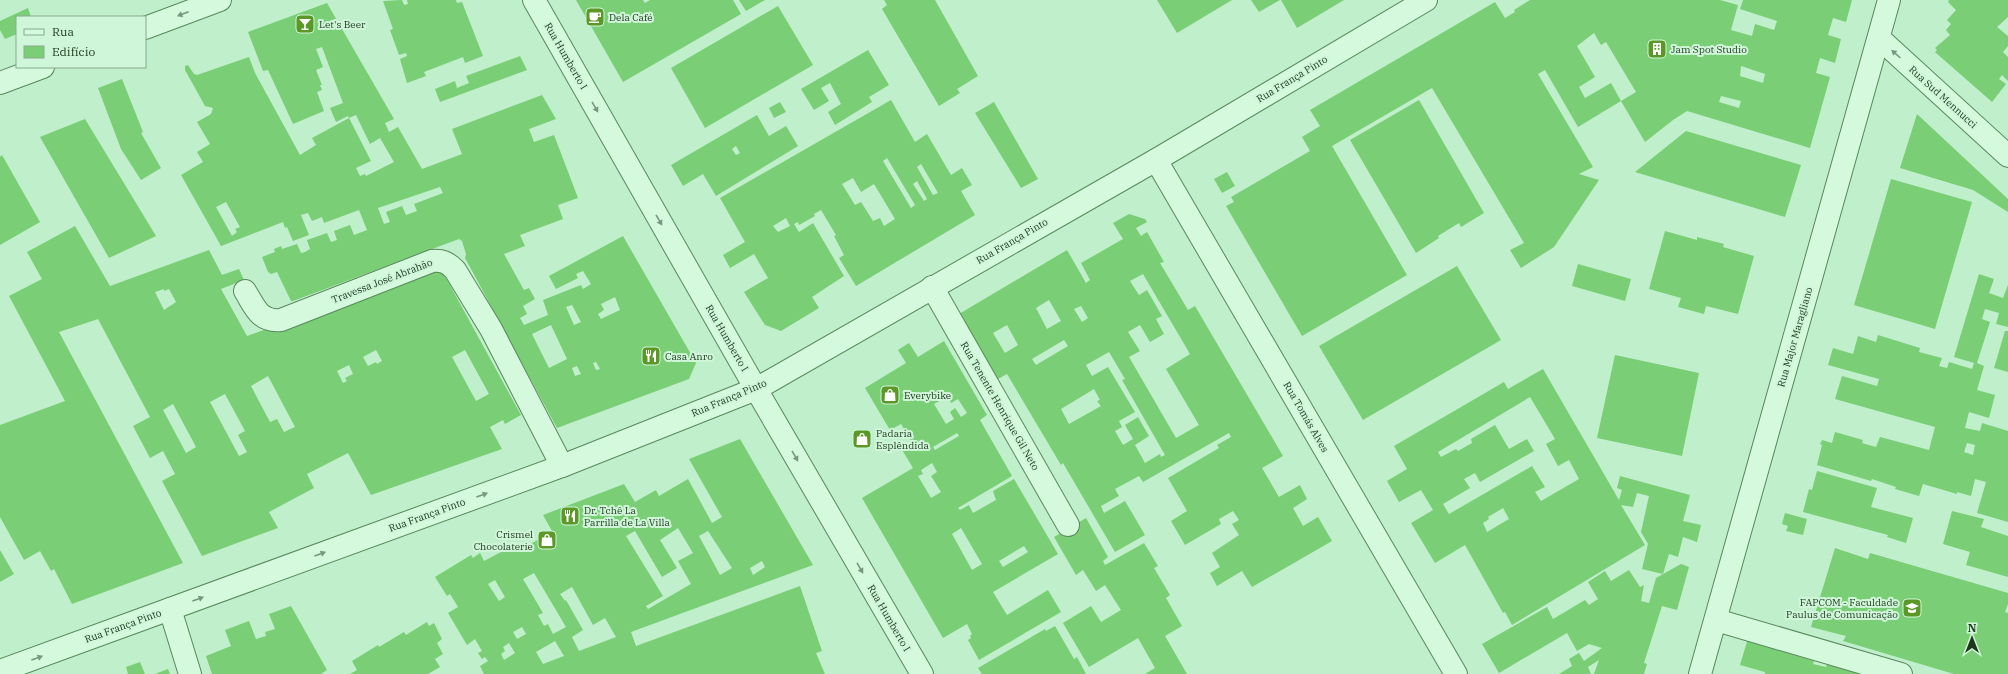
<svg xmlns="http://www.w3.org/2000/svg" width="2008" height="674" viewBox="0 0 2008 674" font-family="'IBM Plex Serif',serif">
<rect width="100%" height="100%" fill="#c0efcb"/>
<g fill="#7ace75" fill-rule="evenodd">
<polygon points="402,0 404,5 408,4 407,0 456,0 457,3 462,2 483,56 465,63 463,57 424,72 426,76 407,83 400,59 407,56 406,53 399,55 390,30 393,29 383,1"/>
<polygon points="576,0 643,0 645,3 650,0 733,0 741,14 623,82"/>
<polygon points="739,0 765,0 746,11"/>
<polygon points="884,0 935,0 978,76 957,89 960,93 939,106 882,9 887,5"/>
<polygon points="1157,0 1232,0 1177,33"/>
<polygon points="1251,0 1280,0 1259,12"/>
<polygon points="1281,0 1344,0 1297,28"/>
<path d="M1530,0H1720L1738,5L1731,30L1752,36L1755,24L1774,30L1777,21L1740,9L1743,0H1852L1846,22L1833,18L1828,35L1841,39L1835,63L1820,58L1816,73L1830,77L1810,148L1687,111L1673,120L1645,142L1621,101L1578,127L1545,70L1538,74L1593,167L1579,174L1599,180L1554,247L1521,268L1510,250L1524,243L1432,88L1332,146L1407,275L1302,336L1226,206L1234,202L1231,197L1310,151L1302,137L1320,126L1310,110L1495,2L1505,18L1515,12L1514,10ZM1594,33L1601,45L1606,42L1636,92L1621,101L1611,83L1585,98L1579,87L1595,77L1577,46ZM1741,66L1765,74L1763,83L1740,76ZM1721,96L1741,101L1739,108L1719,102Z"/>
<polygon points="1949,0 2008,0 2008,17 1997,27 2008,36 2008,46 2003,52 2008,57 2008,81 2002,75 1999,79 2006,84 1992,102 1935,52 1937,50 1935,48 1950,35 1946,30 1951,24 1947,20 1956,10 1948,2"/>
<path d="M327,3L394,119L385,123L389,132L398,127L422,169L462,154L452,129L542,95L556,119L529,129L534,142L554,135L578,198L558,205L563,219L520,235L525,246L504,254L524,290L529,288L535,299L523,306L527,314L520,318L524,325L548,315L543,300L581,285L583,289L591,284L583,271L576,274L578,278L556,289L549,276L623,236L696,363L689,379L557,428L465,258L466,254L462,241L459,239L293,301H291L277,272L271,274L268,272L262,257L275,252L274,249L281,246L282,249L297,244L301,253L305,252L310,249L307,240L327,233L331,242L337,240L334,231L350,225L354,235L367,230L359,210L324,223L322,217L312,221L308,213L301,215L309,235L293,241L287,227L285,228L283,222L221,246L181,175L203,162L197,152L210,144L197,122L211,114L213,108L205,106L185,70V66L188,65L194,74L197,75L249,57L255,73L300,155L316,145L312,138L349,118L371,161L356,168L360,176L365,174L366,176L394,162L380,138L370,144L356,115L349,118L348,116L336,122L330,108L343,103L322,47L316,49L323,67L316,70L322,85H320L322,90L317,92L324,111L293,124L268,70L263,71L248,32ZM440,187L443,193L414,204L417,211L406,215L402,206L386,212L390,222L384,224L378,208ZM226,202L240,227L235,229L237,232L232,236L216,207ZM615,297L620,310L601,319L598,314L604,310L601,304ZM572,305L581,322L574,325L566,307ZM551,325L567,359L549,368L532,334ZM596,362L600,369L596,370L593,363ZM577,366L581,374L575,376L572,368Z"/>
<polygon points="778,6 813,65 705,128 671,68"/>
<polygon points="28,8 31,17 17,17 17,34 5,39 0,30 0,21"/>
<polygon points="868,50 889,85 869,97 872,102 835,125 828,112 841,104 830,83 821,88 829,101 814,110 801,89"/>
<polygon points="520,56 527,70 440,102 435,89 455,81 457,88 469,83 466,76"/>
<polygon points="122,79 143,132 141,133 161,168 141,180 121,149 98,88"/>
<path d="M891,100L915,142L927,134L951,175L962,168L972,185L961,191L975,215L856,286L839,258L844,255L834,236L836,235L821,210L814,214L815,216L799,225L798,222L794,224L799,232L813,223L844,276L812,297L819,308L781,331L765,325L744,292L768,278L754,254L730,268L723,255L745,242L720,198ZM887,158L915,205L911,208L883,161ZM921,164L938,193L933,195L917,167ZM853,178L861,192L874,184L895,219L884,226L880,218L873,221L861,202L855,205L842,184ZM917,181L927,199L924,201L913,184ZM786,218L790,226L778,232L773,226Z"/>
<polygon points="1419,100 1484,213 1461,227 1459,223 1438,236 1439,238 1416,253 1350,140"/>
<polygon points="780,102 786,112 774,118 769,108"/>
<polygon points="994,102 1038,179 1021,188 975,113"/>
<polygon points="1917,114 2008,199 2008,212 1973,190 1900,168"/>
<path d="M757,115L769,136L786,126L798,146L716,196L703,174L683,186L671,165ZM736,146L740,153L736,155L732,149Z"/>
<polygon points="85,119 156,236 109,258 40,137"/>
<polygon points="1686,131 1801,165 1785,217 1635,172"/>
<polygon points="2,155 40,222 0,245 0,157"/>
<polygon points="1227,172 1235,186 1222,193 1214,179"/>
<polygon points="1891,179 1972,202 1935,329 1854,305"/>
<path d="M1129,214L1145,219L1147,222L1136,228L1141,236L1147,232L1164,262L1160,263L1188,310L1195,306L1283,456L1262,468L1279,497L1300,485L1307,499L1293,508L1303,526L1318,517L1332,541L1252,587L1242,571L1217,586L1210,573L1220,567L1212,553L1239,535L1232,524L1239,520L1233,511L1219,519L1221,524L1185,545L1171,521L1187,511L1168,478L1219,448L1217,445L1231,437L1229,433L1143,482L1139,476L1115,489L1119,496L1101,506L1104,513L1125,501L1145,535L1115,552L1063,463L1061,465L1007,374L998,379L959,314L1067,250L1086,283L1090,280L1081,263L1123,239L1113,223ZM1143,274L1190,354L1166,369L1199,425L1176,438L1129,357L1140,351L1128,332L1140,325L1150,342L1164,334L1156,319L1162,316L1147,290L1139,295L1130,281ZM1049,300L1061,321L1047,329L1036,308ZM1081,306L1088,318L1082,322L1074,309ZM1007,325L1018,345L1005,353L993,333ZM1064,340L1068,346L1036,365L1032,359ZM1109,352L1125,379L1122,380L1165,455L1161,457L1160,454L1145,463L1135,445L1149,436L1138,417L1125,425L1133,439L1123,445L1115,431L1122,427L1119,421L1135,412L1108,367L1092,376L1086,365ZM1094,389L1100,400L1097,401L1101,406L1069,424L1061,409Z"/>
<path d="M75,226L110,286L209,250L222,275L239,269L244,280L221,289L247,336L440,267L521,415L505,424L503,420L490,427L502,449L371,495L348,453L307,474L314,488L269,512L278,528L202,556L162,481L175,474L163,451L150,458L133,426L150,417L98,319L59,332L183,563L72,604L54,569L51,571L40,551L24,560L0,517V425L65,401L9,296L42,279L27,252ZM164,289V291L169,289L176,302L164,310L155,292ZM376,350L382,361L377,364L376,362L368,366L363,357ZM465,350L489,394L476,401L452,357ZM349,365L353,374L345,378L347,381L343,383L337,371ZM268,376L295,427L284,432L277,419L270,422L251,386ZM225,394L245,431L238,435L247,452L239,456L210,402ZM173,404L196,447L186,453L163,410Z"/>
<polygon points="1665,231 1697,240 1697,237 1724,244 1723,247 1754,256 1738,314 1706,306 1704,314 1678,307 1681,298 1649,289"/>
<polygon points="1578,264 1631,279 1625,301 1572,286"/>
<polygon points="1457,266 1501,340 1363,420 1319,346"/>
<path d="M1979,274L1994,279L1989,293L2003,298L2008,285V327L1996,324L1999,313L1985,309L1982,319L1990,322L1977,363L1984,366L1977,390L1995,395L1989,418L1969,412L1965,428L1980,431L1982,423L2008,431V522L1977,513L1986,482L1975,479L1971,496L1957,492V494L1923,484L1919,496L1895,489L1896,487L1872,479L1871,481L1817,465L1822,445L1820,444L1822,440L1832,443L1835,432L1863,440L1862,443L1876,447L1880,437L1929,450L1935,427L1835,399L1842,376L1877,386L1879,379L1828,365L1833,348L1853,354L1858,336L1876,342L1878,335L1920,348L1919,352L1942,358L1939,366L1947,368L1949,362L1972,369L1974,363L1954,357ZM1967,443L1975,445L1973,455L1964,452Z"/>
<polygon points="2005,331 2008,331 2008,372 1994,368"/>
<path d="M944,341L987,415L980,420L1012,476L958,508L960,510L969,505L973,513L996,500L993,491L1014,479L1058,554L993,592L1007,615L1048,590L1061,612L979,660L968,640L971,638L970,636L972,634L967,624L943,638L862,498L913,468L901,448L912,442L901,424L890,430L865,388L906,363L898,350L909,343L918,357ZM948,396L951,403L958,399L967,413L961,417L955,408L950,412L954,419L946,424L934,404ZM957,433L959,436L935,450L933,447ZM932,463L937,472L931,476L941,492L931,498L918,476L923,474L921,470ZM961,528L982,564L972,570L952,534ZM1024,546L1028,552L1003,567L999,561Z"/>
<polygon points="1615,355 1699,373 1682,456 1597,438"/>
<path d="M1543,369L1619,500L1622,490L1617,488L1620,476L1690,495L1683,521L1701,525L1697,542L1683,537L1678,557L1669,554L1663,574L1642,569L1648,544L1641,532L1649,496L1637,493L1633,507L1621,505L1645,545L1512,625L1505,612L1503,613L1465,545L1435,563L1411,523L1433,510L1421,490L1399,502L1387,481L1407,469L1394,446L1504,382L1508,389ZM1530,397L1555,439L1546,444L1558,466L1569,460L1579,479L1541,501L1535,492L1545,487L1532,466L1449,514L1443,504L1470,488L1464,479L1475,473L1480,482L1534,451L1527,439L1509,449L1495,425L1471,439L1472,443L1458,451L1456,449L1441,457L1438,452ZM1503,508L1509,519L1487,532L1483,523L1489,519L1488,517Z"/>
<path d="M740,439L813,565L631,632L636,646L800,586L822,651L816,653L825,674H484L480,666L488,661L485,657L482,659L478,653L482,651L475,639L467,645L448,613L458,607L450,594L447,596L435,577L471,555L473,558L480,553L484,561L518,543L521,550L552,531L543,515L624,484L635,502L656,490L659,496L688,479L712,523L722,517L689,459ZM678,528L693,553L678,561L691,584L648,609L646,606L663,596L626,536L635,531L662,577L677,568L660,540ZM708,531L732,568L720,575L699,536ZM762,561L765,567L753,575L750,568ZM534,573L566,627L553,634L548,624L544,626L538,615L543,613L523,579ZM495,580L505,597L499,601L488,584ZM572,587L593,625L605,618L616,637L579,651L572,637L583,630L566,600L565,601L560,594ZM522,627L526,634L517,639L513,632ZM555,641L564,656L543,664L536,652ZM509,643L515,653L504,660L501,654L505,651L503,647Z"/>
<polygon points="1817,471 1877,488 1871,507 1913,518 1906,543 1887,537 1888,535 1803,512 1809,489 1812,490"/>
<polygon points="1952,511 1984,519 1981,527 2008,536 2008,577 1966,565 1970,552 1943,544"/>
<polygon points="1785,513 1807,519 1803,535 1786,531 1788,526 1782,524"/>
<polygon points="1086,518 1108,557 1103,561 1105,565 1144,543 1158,566 1154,568 1170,595 1166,598 1182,626 1165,636 1187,674 1145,674 1155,668 1138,638 1089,667 1063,623 1091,606 1101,622 1121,610 1105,585 1096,591 1083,570 1076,575 1054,537"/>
<polygon points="1835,548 1868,559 1870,553 2008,593 2008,604 2005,612 2008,613 2008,674 1954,674 1843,641 1846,636 1811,627"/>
<polygon points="0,550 14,574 0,582"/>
<polygon points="1681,564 1689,567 1677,610 1662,606 1644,663 1647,664 1644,674 1594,674 1599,660 1588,667 1591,674 1559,674 1572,666 1569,659 1579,653 1584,661 1602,648 1589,644 1577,651 1567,633 1499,673 1482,644 1547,607 1553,619 1585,600 1589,605 1598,599 1588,582 1605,571 1611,581 1629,570 1640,587 1644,585 1641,601 1649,603 1656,578"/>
<polygon points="291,606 327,670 321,674 212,674 206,656 231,646 225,630 249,621 256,639 266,636 265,632 275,629 269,614"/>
<polygon points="427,622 429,626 434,623 442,639 437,643 443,654 435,659 440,667 428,674 350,674 357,670 352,661 378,645 379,647 404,632 406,635"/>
<polygon points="1055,626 1074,659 1077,657 1086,674 982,674 978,668 1045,629 1046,631"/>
<polygon points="1749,635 1778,644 1776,649 1814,661 1813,664 1826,667 1829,658 1864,674 1765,674 1765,672 1740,665"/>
<polygon points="140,662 145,674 128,674 126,667"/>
<polygon points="168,669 170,674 155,674"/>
</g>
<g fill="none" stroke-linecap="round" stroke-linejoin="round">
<defs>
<g id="minor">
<polyline points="534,0 756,389 922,674"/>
<polyline points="145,28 220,0"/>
<polyline points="1879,38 2008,156"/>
<polyline points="0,83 43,67"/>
<polyline points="1156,160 1456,674"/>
<polyline points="932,287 1068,525"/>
<path d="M245,291C255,307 259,322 281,320L432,261C442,260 447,262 455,270L491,329L562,466"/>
<polyline points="170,609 190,674"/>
<polyline points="1716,620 1901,674"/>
<polyline points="0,671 562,466 756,389 1156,160 1426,0"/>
<polyline points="1700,674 1889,0"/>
</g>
</defs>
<use href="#minor" stroke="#58885b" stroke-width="24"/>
<use href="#minor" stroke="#d4f9dd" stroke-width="22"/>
</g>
<defs><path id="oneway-solid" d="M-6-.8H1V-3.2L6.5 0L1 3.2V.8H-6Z"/></defs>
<g fill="#78987d">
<use href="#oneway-solid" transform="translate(183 14) rotate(159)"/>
<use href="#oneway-solid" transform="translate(1896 54) rotate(-138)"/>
<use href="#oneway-solid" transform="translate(595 107) rotate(60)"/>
<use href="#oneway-solid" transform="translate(659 220) rotate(60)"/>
<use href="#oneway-solid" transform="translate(795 456) rotate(60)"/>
<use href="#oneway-solid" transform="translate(482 495) rotate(-20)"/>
<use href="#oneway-solid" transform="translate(320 554) rotate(-20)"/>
<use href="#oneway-solid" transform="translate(860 568) rotate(60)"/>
<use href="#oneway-solid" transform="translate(198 599) rotate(-20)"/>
<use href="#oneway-solid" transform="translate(37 658) rotate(-20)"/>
</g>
<defs>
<symbol id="cafe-square" viewBox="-11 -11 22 22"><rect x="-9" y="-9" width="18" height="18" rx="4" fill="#5c9827" stroke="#d0f6d9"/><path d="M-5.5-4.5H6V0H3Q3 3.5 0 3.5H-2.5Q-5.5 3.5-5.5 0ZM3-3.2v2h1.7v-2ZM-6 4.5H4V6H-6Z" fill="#fff"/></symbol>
<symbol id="bar-square" viewBox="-11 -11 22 22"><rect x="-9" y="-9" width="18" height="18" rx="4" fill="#5c9827" stroke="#d0f6d9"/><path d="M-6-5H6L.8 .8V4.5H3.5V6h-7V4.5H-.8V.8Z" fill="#fff"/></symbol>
<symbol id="building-square" viewBox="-11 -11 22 22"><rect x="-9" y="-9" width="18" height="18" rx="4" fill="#5c9827" stroke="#d0f6d9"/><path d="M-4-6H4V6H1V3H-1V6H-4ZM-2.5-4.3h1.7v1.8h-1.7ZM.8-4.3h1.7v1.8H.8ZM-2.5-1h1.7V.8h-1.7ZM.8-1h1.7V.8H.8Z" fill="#fff"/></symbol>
<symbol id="restaurant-square" viewBox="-11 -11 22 22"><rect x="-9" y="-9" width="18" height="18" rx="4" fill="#5c9827" stroke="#d0f6d9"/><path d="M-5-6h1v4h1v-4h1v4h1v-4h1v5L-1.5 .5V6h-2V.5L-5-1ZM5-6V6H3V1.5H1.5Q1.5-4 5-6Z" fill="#fff"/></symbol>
<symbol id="shop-square" viewBox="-11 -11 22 22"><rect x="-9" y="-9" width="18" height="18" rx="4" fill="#5c9827" stroke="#d0f6d9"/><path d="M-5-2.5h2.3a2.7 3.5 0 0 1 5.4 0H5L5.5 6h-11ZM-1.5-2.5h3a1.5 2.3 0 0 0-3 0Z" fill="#fff"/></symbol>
<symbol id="university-square" viewBox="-11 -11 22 22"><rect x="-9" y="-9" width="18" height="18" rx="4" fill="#5c9827" stroke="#d0f6d9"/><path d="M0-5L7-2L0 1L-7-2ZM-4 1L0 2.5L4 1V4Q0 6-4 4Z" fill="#fff"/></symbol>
</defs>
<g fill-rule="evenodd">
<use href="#cafe-square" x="584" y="6" width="22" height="22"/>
<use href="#bar-square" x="294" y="13" width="22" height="22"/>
<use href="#building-square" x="1646" y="38" width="22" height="22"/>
<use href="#restaurant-square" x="640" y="345" width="22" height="22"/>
<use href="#shop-square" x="879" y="384" width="22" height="22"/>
<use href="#shop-square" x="851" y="428" width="22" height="22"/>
<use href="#restaurant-square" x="559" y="505" width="22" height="22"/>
<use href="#shop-square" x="536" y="529" width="22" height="22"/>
<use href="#university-square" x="1901" y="597" width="22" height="22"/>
</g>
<g text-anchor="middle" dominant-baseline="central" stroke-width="4" stroke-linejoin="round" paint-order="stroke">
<g font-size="10" fill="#1d371d" stroke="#d0f6d9" text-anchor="start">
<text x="609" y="17">Dela Café</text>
<text x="319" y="24">Let's Beer</text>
<text x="1671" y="49">Jam Spot Studio</text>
<text x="665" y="356">Casa Anro</text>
<text x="904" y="395">Everybike</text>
<text x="876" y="433">Padaria<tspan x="876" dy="12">Esplêndida</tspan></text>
<text x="584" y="510">Dr. Tchê La<tspan x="584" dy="12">Parrilla de La Villa</tspan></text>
<text x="533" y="534" text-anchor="end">Crismel<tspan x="533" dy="12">Chocolaterie</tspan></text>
<text x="1898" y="602" text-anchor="end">FAPCOM - Faculdade<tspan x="1898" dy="12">Paulus de Comunicação</tspan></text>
</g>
<g font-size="10" fill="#1d371d" stroke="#d0f6d9">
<text transform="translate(566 56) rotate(60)">Rua Humberto I</text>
<text transform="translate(1292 79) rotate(-31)">Rua França Pinto</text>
<text transform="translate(1943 97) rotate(42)">Rua Sud Mennucci</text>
<text transform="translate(1012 241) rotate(-30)">Rua França Pinto</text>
<text transform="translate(382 281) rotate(-21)">Travessa José Abrahão</text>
<text transform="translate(1795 337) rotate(-74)">Rua Major Maragliano</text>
<text transform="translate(727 338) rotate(60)">Rua Humberto I</text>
<text transform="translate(729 398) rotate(-23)">Rua França Pinto</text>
<text transform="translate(1000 406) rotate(60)">Rua Tenente Henrique Gil Neto</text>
<text transform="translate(1306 417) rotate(60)">Rua Tomás Alves</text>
<text transform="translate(427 515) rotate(-20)">Rua França Pinto</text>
<text transform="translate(889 618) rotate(60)">Rua Humberto I</text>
<text transform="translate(123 626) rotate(-20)">Rua França Pinto</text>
</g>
</g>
<rect x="16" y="16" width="130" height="52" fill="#d0f6d9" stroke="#88aa8e"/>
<rect x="24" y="29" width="20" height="6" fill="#d4f9dd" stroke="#88aa8e"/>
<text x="52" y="36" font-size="12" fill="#1d371d">Rua</text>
<rect x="24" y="46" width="20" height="12" fill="#7ace75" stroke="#88aa8e"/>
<text x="52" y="56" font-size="12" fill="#1d371d">Edifício</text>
<g transform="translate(1972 638)" stroke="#d0f6d9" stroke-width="3" paint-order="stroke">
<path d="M0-3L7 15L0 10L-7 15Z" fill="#1d371d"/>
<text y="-6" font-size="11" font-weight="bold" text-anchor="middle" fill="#1d371d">N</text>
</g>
</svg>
